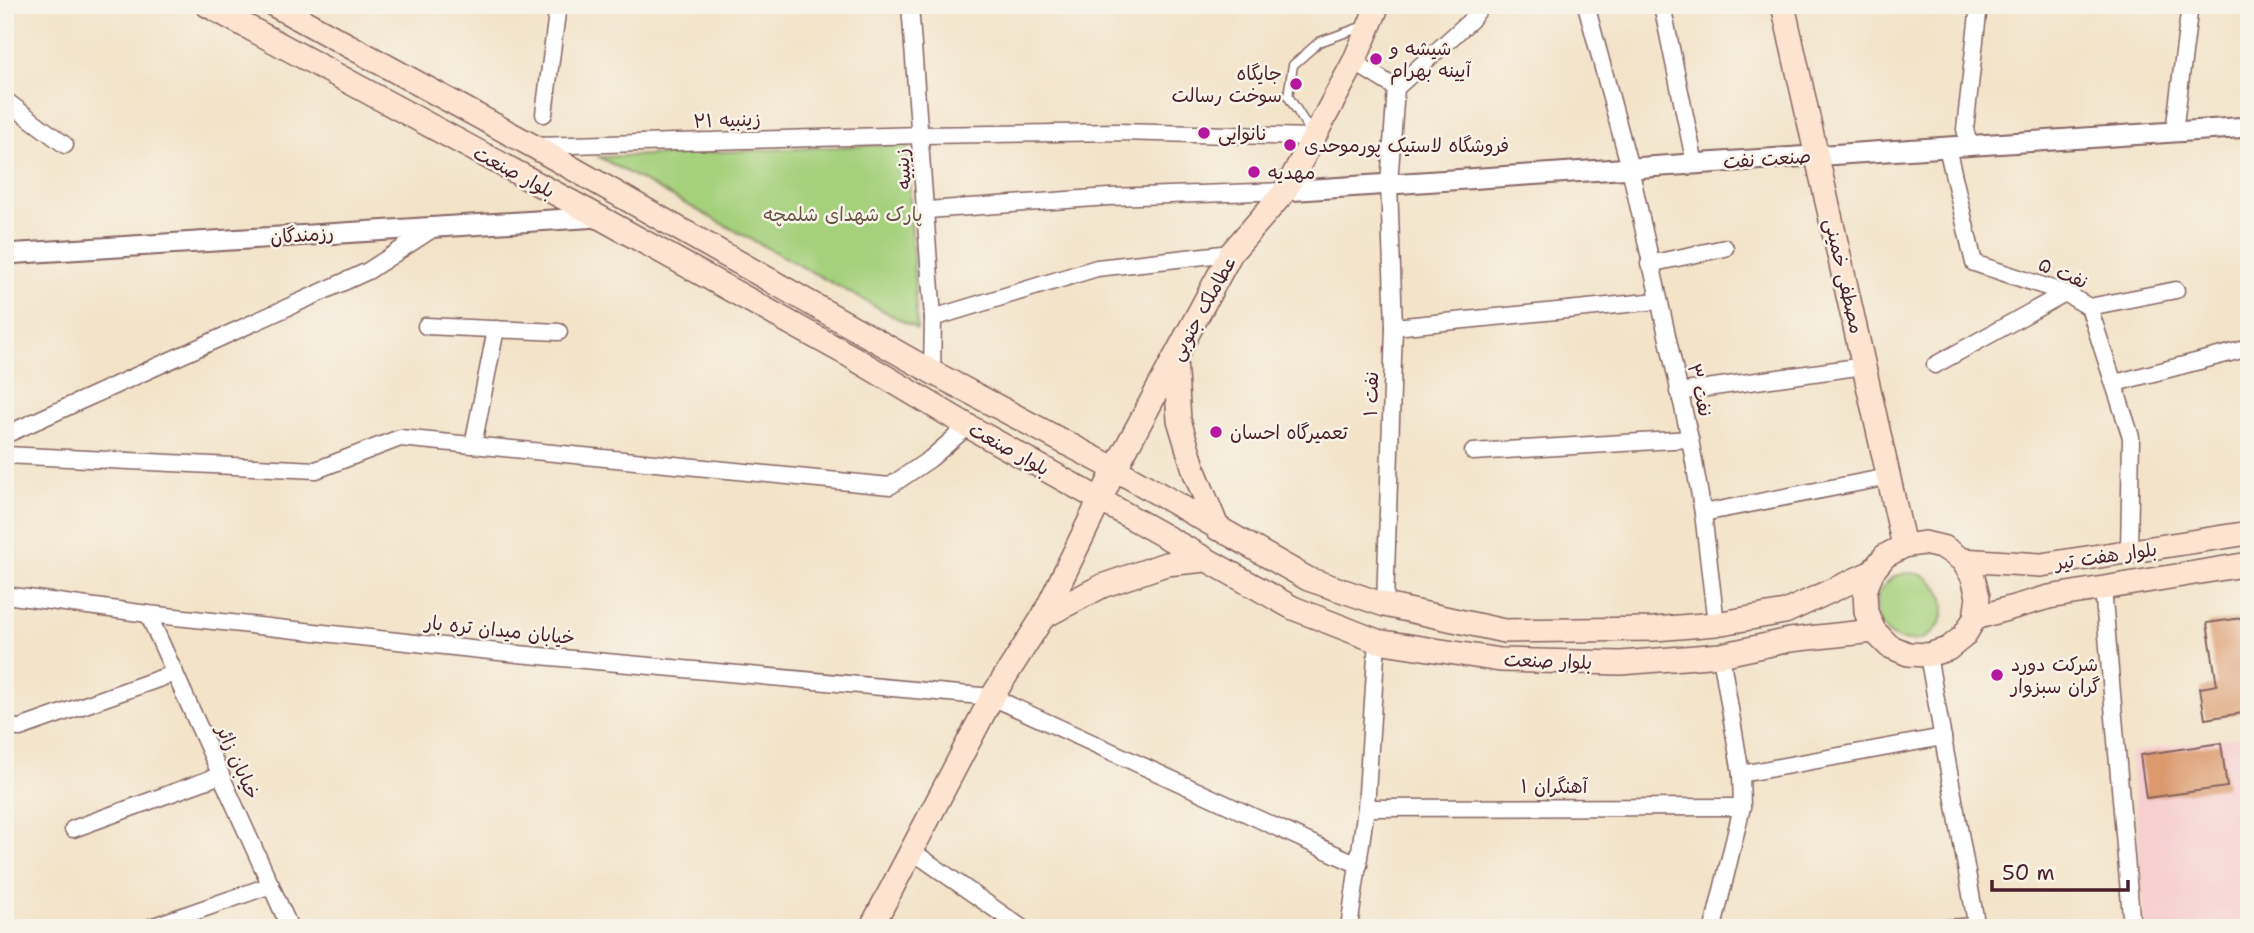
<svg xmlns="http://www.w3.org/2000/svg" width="2254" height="933" viewBox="0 0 2254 933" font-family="'Shantell Sans','Playpen Sans Arabic',sans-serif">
<rect width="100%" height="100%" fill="#f7f3e8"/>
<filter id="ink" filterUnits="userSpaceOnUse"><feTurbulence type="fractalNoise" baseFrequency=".0143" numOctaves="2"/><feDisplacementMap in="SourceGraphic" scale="14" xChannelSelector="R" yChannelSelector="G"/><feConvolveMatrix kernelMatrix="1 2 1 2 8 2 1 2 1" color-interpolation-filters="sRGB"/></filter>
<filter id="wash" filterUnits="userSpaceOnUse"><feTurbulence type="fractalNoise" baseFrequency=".00686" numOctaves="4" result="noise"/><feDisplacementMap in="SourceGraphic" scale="28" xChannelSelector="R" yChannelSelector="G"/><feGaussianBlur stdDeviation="1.57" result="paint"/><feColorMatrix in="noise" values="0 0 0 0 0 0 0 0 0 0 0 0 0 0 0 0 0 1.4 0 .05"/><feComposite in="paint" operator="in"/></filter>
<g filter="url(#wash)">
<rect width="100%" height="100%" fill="#f3e3c9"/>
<polygon fill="#f7cfd1" points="2249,735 2249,928 2145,928 2131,752"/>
<g fill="#a5d07c" stroke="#787854" stroke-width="2">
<polygon points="907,144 917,329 599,157"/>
<circle cx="1910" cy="607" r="34"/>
</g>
<g id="blocks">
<g fill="#db996d">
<polygon points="2249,617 2249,712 2205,719 2200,688 2217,685 2207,623"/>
<polygon points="2221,743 2227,787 2146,798 2140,755"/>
</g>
</g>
</g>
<g filter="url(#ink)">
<use href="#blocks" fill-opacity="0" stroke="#856462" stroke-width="2"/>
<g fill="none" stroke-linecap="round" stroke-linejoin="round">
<defs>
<polyline id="service" points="1312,134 1288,96 1293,65 1319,42 1364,26"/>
<g id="minor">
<polyline points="910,5 933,318 932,372"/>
<polyline points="1586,5 1630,168 1690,439 1703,513 1716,624"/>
<polyline points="1662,5 1695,164"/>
<polyline points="1354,62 1396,88"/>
<polyline points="5,100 65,145"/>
<polyline points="544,114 558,5"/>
<polyline points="2174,132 2190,5"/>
<polyline points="1969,145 1965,129 1979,5"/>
<polyline points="536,146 921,135 1118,132 1314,137"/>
<polyline points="1947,147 1974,263 2065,293 2089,307 2131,437 2129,553"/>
<polyline points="927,210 1109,197 1285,191"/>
<polyline points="1649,264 1725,248"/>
<polyline points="2089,307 2176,290"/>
<polyline points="933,318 1097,268 1231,253"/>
<polyline points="426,326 559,332"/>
<polyline points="1394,327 1658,301"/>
<polyline points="1935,365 2065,293"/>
<polyline points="2115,383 2249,348"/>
<polyline points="1678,392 1864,366"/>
<polyline points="5,435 368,271 437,226"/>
<polyline points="473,445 496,329"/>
<polyline points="1473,452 1690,439"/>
<polyline points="5,455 316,470 400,438 890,486 930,459 968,426"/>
<polyline points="1703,513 1888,477"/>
<polyline points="2103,588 2132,928"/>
<polyline points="5,595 148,614 518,654 992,697 1359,865"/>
<polyline points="1385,605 1394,327 1389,184 1396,88 1471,20 1482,5"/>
<polyline points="148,614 290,928"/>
<polyline points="1928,655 1977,928"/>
<polyline points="5,727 20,728 175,673"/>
<polyline points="1741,774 1943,737"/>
<polyline points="1366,808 1742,807"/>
<polyline points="73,829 221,775"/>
<polyline points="912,851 1022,928"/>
<polyline points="148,928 271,885"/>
<polyline points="1349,928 1366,808 1377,641"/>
<polyline points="1713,928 1742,807 1741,774 1721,655"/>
<polyline points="1946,928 1976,926"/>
</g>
<g id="tertiary">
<polyline points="1285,191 2249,127"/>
<polyline points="5,254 599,217"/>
</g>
<g id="secondary">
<polyline points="207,5 599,217 852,357 968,426 1293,608 1377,641 1500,660 1621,663 1721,655 1790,640 1874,631"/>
<polyline points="274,5 533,146 932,372 1115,469 1308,579 1385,605 1504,631 1654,629 1716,624 1785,612 1872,572 1885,556 1904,546 1924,543 1945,548 1962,560 1973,577 1978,597 1975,618 1964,636 1948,649 1928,655 1908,654 1889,646 1874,631 1866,612 1865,591 1872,572"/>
<polyline points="1783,5 1904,546"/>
<polyline points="1175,359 1179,420 1195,473 1218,529"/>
<polyline points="1962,560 2041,565 2249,533"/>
<polyline points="1043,617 1102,586 1166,564 1206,560"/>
<polyline points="1975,618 2049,597 2249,564"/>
<polyline points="871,928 992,697 1043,617 1115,469 1231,253 1285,191 1354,62 1378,5"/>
</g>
</defs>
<use href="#service" stroke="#856462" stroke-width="11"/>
<use href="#minor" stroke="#856462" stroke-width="19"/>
<use href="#tertiary" stroke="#856462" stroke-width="23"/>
<use href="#secondary" stroke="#856462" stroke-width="26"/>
<use href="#service" stroke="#fff" stroke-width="8"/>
<use href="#minor" stroke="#fff" stroke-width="16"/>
<use href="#tertiary" stroke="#fff" stroke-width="19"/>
<use href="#secondary" stroke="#fde4d0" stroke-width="23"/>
</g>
</g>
<g fill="#b5179e" stroke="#f7f3e8" stroke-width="2.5">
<circle cx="1376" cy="59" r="7"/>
<circle cx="1296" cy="84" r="7"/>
<circle cx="1204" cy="133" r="7"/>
<circle cx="1290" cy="145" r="7"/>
<circle cx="1254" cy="172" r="7"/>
<circle cx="1216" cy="432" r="7"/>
<circle cx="1997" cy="675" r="7"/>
</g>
<g text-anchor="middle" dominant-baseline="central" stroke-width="5" stroke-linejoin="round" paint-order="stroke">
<g font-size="19" fill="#4a1f2b" stroke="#f7f3e8" text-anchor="start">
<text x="1390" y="48">شیشه و<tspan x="1390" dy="22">آیینه بهرام</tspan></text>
<text x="1282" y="73" text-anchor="end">جایگاه<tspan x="1282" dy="22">سوخت رسالت</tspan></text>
<text x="1218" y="133">نانوایی</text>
<text x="1304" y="145">فروشگاه لاستیک پورموحدی</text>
<text x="1268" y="172">مهدیه</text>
<text x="1230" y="432">تعمیرگاه احسان</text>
<text x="2011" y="664">شرکت دورد<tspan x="2011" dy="22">گران سبزوار</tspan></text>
</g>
<g font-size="19" fill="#4a1f2b" stroke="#f7f3e8">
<text transform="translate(727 120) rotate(-2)">زینبیه ۲۱</text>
<text transform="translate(1767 159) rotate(-4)">صنعت نفت</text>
<text transform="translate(903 169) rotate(-94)">زینبیه</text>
<text transform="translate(514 172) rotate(28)">بلوار صنعت</text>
<text transform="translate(302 235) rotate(-4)">رزمندگان</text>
<text transform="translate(2063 273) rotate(23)">نفت ۵</text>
<text transform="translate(1844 276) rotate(77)">مصطفی خمینی</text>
<text transform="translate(1203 308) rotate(-61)">عطاملک جنوبی</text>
<text transform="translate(1700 390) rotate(77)">نفت ۳</text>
<text transform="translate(1371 394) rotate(-88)">نفت ۱</text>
<text transform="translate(1009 449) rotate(29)">بلوار صنعت</text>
<text transform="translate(2106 556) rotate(-8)">بلوار هفت تیر</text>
<text transform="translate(500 630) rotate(6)">خیابان میدان تره بار</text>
<text transform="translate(1548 661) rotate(2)">بلوار صنعت</text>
<text transform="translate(238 762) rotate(66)">خیابان زائر</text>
<text x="1554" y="786">آهنگران ۱</text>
</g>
<g font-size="19" fill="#655443" stroke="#f7f3e8">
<text x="843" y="214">پارک شهدای شلمچه</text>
</g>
</g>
<rect width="2254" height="933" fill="none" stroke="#f7f3e8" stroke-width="28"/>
<path d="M1992 880v10h136v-10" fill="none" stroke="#4a1f2b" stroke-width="3.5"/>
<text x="2002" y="880" font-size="21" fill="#4a1f2b" stroke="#f7f3e8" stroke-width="5" paint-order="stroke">50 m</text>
</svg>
